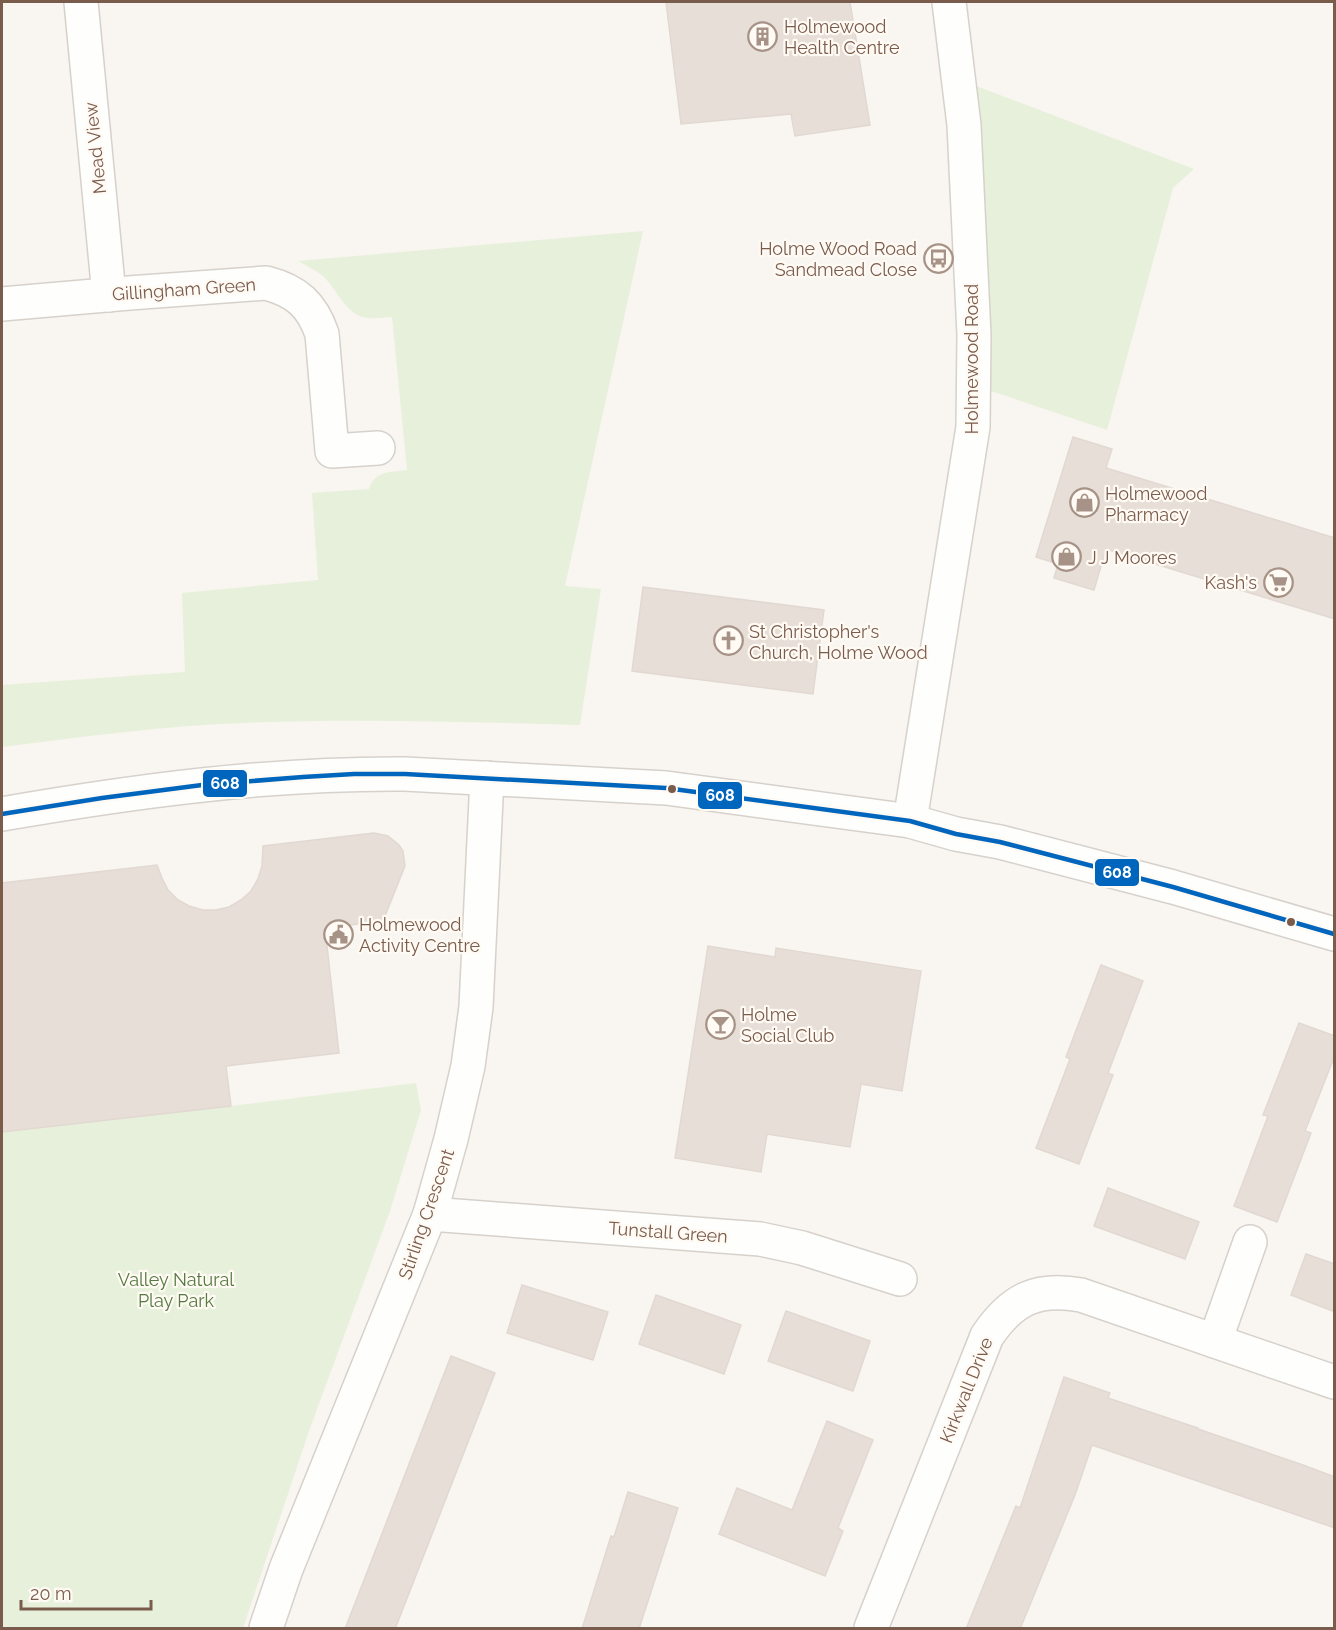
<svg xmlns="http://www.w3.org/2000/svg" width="1336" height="1630" viewBox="0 0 1336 1630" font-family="Raleway,sans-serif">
<rect width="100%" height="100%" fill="#f9f5f0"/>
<g fill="#e7f0db">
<polygon points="958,79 1194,169 1173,188 1107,430 973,385"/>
<path d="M643,231L565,586L601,589L580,725C467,722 355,718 242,723C162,726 81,737 2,747V685L185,672L182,593L318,580L312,493L369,489C374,471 391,472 407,470L392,317C384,317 375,319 368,318C346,316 337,289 323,276C315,270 307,266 298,261Z"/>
<polygon points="416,1083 421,1110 390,1211 309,1431 243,1628 2,1628 2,1132 231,1106"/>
</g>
<g fill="#e6ded7" stroke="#e2d8d2" stroke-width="1.5">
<polygon points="666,2 850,2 870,125 795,136 791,114 681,124"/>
<polygon points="1073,437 1112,449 1106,468 1335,538 1335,619 1106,549 1094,590 1054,578 1058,564 1036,557"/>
<polygon points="643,587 824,610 813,694 632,671"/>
<polygon points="374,833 388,836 399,845 403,851 405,866 383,921 325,928 339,1053 226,1066 231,1106 2,1132 2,883 157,865 162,878 168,890 178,900 189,906 203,910 216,910 229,907 241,900 251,891 258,879 262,866 263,846"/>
<polygon points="708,946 775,957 776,948 921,971 902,1091 861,1084 850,1147 767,1134 761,1172 675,1158"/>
<polygon points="1101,965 1143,981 1108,1073 1113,1075 1079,1164 1036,1148 1070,1059 1066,1057"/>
<polygon points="1299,1023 1335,1036 1335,1055 1305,1131 1311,1133 1277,1222 1234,1206 1268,1116 1263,1115"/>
<polygon points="1108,1188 1199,1222 1185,1259 1094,1226"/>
<polygon points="1306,1254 1335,1264 1335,1312 1291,1295"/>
<polygon points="522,1285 608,1312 593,1360 507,1333"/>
<polygon points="656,1295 741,1325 724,1374 639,1344"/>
<polygon points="786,1311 870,1341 853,1391 768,1361"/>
<polygon points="451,1356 495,1373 395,1629 345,1629"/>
<polygon points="1064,1377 1110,1393 1108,1398 1198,1428 1198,1429 1303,1465 1335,1477 1335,1528 1092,1445 1075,1495 1020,1629 966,1629 1016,1506 1020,1508"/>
<polygon points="827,1421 873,1440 838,1528 843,1531 825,1576 719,1534 737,1488 792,1510"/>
<polygon points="628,1492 678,1508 639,1629 582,1629 611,1536 614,1537"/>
</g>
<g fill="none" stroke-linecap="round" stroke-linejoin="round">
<defs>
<g id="minor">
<polyline points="81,2 109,295"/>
<path d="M2,304L129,293L266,283C297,291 312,305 322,334L332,451L378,448"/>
<path d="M2,814C135,791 269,773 405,774L666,788L910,821L956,834L1000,842L1173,887L1334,934"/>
<polyline points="910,821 973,427 974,335 964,125 949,2"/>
<polyline points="430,1214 760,1239 802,1248 900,1279"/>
<polyline points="1215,1341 1250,1242"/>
<polyline points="266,1628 286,1569 430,1214 451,1139 468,1066 476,1007 487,778"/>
<path d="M871,1628L987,1336C1012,1299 1037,1287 1081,1295L1334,1382"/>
</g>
</defs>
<use href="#minor" stroke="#d7d1cb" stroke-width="36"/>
<use href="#minor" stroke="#fefefd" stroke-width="33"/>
<defs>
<polyline id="bus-1" points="2,814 102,798 202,785 303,777 354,774 405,774 666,788 910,821 956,834 1000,842 1173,887 1334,934"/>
</defs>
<use href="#bus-1" stroke="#fffaf3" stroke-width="9"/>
<use href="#bus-1" stroke="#0065bd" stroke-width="4.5"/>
</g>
<defs>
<symbol id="building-ring" viewBox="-11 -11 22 22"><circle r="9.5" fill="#fffaf3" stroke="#a69286" stroke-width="1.5"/><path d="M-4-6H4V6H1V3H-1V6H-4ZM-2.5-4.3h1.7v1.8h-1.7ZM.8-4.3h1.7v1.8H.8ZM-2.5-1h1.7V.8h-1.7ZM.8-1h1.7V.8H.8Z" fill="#a69286"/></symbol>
<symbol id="bus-ring" viewBox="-11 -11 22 22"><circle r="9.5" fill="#fffaf3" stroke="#a69286" stroke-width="1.5"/><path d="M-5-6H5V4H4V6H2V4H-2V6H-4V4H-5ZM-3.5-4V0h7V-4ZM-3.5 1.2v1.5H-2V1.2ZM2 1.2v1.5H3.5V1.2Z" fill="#a69286"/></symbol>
<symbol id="shop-ring" viewBox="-11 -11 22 22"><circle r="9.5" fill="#fffaf3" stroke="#a69286" stroke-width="1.5"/><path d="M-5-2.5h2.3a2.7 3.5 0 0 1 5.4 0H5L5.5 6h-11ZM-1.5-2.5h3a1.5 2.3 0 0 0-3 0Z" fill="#a69286"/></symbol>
<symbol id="supermarket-ring" viewBox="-11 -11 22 22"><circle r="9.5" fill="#fffaf3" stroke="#a69286" stroke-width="1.5"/><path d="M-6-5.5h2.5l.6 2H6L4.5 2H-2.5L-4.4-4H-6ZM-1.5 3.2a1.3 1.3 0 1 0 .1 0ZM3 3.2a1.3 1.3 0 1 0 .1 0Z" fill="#a69286"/></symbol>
<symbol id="church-ring" viewBox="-11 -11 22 22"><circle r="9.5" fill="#fffaf3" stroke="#a69286" stroke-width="1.5"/><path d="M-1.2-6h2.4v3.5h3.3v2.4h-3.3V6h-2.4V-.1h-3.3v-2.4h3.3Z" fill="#a69286"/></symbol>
<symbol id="civic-ring" viewBox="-11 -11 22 22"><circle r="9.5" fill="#fffaf3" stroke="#a69286" stroke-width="1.5"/><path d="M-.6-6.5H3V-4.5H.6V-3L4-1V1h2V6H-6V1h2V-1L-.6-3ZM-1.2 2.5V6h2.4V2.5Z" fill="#a69286"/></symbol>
<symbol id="bar-ring" viewBox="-11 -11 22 22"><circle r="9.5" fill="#fffaf3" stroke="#a69286" stroke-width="1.5"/><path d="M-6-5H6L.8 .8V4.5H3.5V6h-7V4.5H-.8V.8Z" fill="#a69286"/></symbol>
</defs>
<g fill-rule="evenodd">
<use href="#building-ring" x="746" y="20" width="33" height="33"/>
<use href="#bus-ring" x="922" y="242" width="33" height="33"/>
<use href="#shop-ring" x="1068" y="486" width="33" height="33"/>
<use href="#shop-ring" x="1050" y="540" width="33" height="33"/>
<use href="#supermarket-ring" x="1262" y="566" width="33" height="33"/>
<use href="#church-ring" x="712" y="624" width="33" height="33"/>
<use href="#civic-ring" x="322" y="918" width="33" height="33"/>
<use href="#bar-ring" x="704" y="1008" width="33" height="33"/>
</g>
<g fill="#7a5c4d" stroke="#fffaf3" stroke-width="2">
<circle cx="672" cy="789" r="5"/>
<circle cx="1291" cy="922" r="5"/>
</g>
<g text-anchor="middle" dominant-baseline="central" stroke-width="4.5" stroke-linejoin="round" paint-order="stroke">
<g font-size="18" fill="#7a5c4d" stroke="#fffaf3" text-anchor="start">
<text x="784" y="26">Holmewood<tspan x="784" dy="21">Health Centre</tspan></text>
<text x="917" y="248" text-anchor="end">Holme Wood Road<tspan x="917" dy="21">Sandmead Close</tspan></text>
<text x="1105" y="493">Holmewood<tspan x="1105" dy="21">Pharmacy</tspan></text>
<text x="1088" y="557">J J Moores</text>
<text x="1257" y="582" text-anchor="end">Kash's</text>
<text x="749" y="631">St Christopher's<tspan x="749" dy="21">Church, Holme Wood</tspan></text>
<text x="359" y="924">Holmewood<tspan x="359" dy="21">Activity Centre</tspan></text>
<text x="741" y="1014">Holme<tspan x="741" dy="21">Social Club</tspan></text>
</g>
<g font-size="18" fill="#7a5c4d" stroke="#fffaf3">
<text transform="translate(95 148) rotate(-96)">Mead View</text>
<text transform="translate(184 289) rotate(-4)">Gillingham Green</text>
<text transform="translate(971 359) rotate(-90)">Holmewood Road</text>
<text transform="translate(426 1214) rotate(-71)">Stirling Crescent</text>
<text transform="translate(668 1232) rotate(4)">Tunstall Green</text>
<text transform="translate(966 1390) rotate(-68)">Kirkwall Drive</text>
</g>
<g font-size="18" fill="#537a41" stroke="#fffaf3">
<text x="176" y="1279">Valley Natural<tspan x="176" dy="21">Play Park</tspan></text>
</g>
</g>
<g stroke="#fffaf3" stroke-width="2">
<rect x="202" y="769" width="46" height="29" rx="6" fill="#0065bd"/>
<rect x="697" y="781" width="46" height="29" rx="6" fill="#0065bd"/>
<rect x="1094" y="858" width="46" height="29" rx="6" fill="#0065bd"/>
</g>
<g font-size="16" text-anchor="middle" font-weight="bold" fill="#fff">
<text x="225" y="789">608</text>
<text x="720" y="801">608</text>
<text x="1117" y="878">608</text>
</g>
<rect width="1336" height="1630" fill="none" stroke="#7a5c4d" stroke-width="6"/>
<path d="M21 1600v9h130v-9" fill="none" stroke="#7a5c4d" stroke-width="3"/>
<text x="30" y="1600" font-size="18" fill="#7a5c4d" stroke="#fffaf3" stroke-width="4.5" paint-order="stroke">20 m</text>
</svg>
